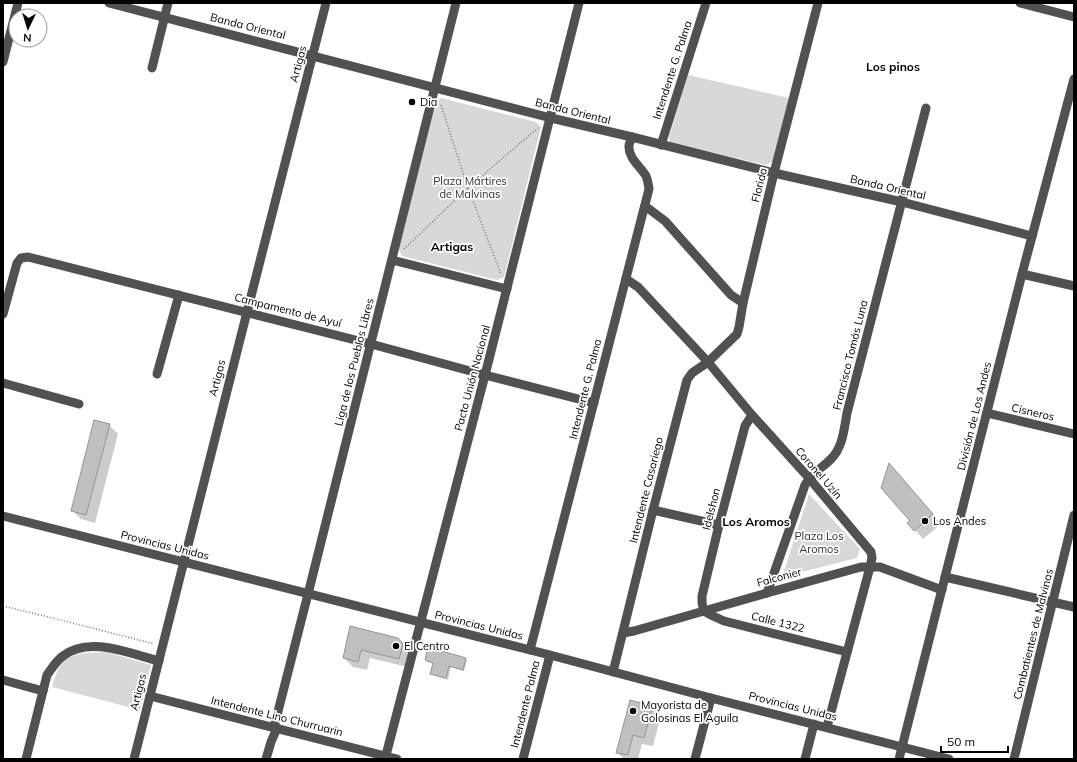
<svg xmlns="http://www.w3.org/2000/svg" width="1077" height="762" viewBox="0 0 1077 762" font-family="Mulish,sans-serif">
<rect width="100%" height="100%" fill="#fff"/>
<g fill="#d8d8d8">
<polygon points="688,75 789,98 773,161 766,165 670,143 669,137"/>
<polygon points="441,98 536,122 541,127 504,277 497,280 402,256 398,248 435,103"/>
<polygon points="809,494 860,549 857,558 782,577"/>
<path d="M106,652L151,665L140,710L52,687C54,681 56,672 60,666C70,651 90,653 106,652Z"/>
</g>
<g fill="#0003">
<polygon points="109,425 118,434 95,523 81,519 72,510"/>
<polygon points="890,465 898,473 941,524 923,539 915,530"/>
<polygon points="351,628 398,639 407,648 411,654 408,667 370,658 367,670 353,667 344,658"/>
<polygon points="465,659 467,660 464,671 451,667 448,680 433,675 431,674 434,664 427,662 426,660"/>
<polygon points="652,707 661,715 653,746 642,744 638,759 624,759 617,752"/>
</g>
<g fill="#c0c0c0" stroke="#959595">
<polygon points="94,420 110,424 86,515 71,511"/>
<polygon points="889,463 933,514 914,531 907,523 910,521 881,488"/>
<polygon points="350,626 398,638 403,644 399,659 361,650 358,662 343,658"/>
<polygon points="428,647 466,658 463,670 449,666 446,678 430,674 433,663 425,660"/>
<polygon points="630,700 653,706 644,738 633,735 628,755 616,753"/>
</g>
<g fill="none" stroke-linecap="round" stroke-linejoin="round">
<g stroke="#737373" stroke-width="1.5" stroke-dasharray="1 2" stroke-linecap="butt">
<polyline points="441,105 468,188 501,274"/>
<polyline points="404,249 468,188 538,128"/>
<polyline points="3,606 57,619 154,644"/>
</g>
<g stroke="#515151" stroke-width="9">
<polyline points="109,3 551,118 632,137 774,173 902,202 1032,236"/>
<polyline points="1020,3 1074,17"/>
<polyline points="3,62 18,3"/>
<polyline points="152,68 168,3"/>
<polyline points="661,145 706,3"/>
<polyline points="645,206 665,221 731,295 743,303"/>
<polyline points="392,260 507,289"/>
<polyline points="1022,274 1074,286"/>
<polyline points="626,279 638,287 708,362 752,415 809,478 871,552 872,558 870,567 827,727"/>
<polyline points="3,314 17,263 21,258 28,257 371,344 485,375 594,403"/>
<polyline points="157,374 179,295"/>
<polyline points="3,383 79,404"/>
<polyline points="987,413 1074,434"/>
<polyline points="752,415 745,426 719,525 702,596 702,603 704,611 713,616 724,621 847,652"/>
<polyline points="653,510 719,525"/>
<polyline points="3,516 550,655 711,698 949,759"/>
<polyline points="945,577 1074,607"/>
<path d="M767,593L805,485C811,474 822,468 831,459C843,447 844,429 847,413L926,108"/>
<polyline points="623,633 634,631 767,593 861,567 880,567 942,590"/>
<path d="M530,650L649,189C648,184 648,180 646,176C641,167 628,158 629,146C629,143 631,140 632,137"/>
<polyline points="613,672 653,510 687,380 692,373 708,362 737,334 739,327 743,303 774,173 818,3"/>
<polyline points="3,680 43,691"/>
<polyline points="150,696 397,759"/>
<polyline points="274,727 308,594 456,3"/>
<path d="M26,759L47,675C52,668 56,661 63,656C89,635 131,654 159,661"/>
<polyline points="134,759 247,312 326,3"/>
<polyline points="266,759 271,742 277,728"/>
<polyline points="385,759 485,375 579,3"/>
<polyline points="523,759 550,655"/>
<polyline points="695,759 711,698"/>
<polyline points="805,759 814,724"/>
<polyline points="899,759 945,577 1022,274 1074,79"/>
<polyline points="1014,759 1074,515"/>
</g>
</g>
<g fill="#000" stroke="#fff" stroke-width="1.5">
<circle cx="412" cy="102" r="4"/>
<circle cx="925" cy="521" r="4"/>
<circle cx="396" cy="646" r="4"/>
<circle cx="633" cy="711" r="4"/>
</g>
<g text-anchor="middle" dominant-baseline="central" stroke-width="3.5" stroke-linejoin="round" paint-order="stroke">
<g font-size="11" fill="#000" stroke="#fff">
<text transform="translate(248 26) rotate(14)">Banda Oriental</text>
<text transform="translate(298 64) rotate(-75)">Artigas</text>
<text transform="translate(672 70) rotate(-72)">Intendente G. Palma</text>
<text transform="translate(573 111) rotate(14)">Banda Oriental</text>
<text transform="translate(759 185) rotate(-76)">Florida</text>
<text transform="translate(888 187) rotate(13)">Banda Oriental</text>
<text transform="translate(288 310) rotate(14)">Campamento de Ayuí</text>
<text transform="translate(850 355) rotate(-76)">Francisco Tomás Luna</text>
<text transform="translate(354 362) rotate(-76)">Liga de los Pueblos Libres</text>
<text transform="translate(217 378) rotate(-76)">Artigas</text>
<text transform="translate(472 378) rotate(-75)">Pacto Unión Nacional</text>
<text transform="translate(585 389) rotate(-76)">Intendente G. Palma</text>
<text transform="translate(1033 412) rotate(13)">Cisneros</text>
<text transform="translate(974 416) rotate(-76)">División de Los Andes</text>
<text transform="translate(819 473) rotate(49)">Coronel Uzín</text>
<text transform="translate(646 490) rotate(-76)">Intendente Casariego</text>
<text transform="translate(711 509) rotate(-76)">Idelshon</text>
<text transform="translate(165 545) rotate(14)">Provincias Unidas</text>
<text transform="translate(779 577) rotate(-15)">Falconier</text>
<text transform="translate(778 622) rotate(14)">Calle 1322</text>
<text transform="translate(479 625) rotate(14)">Provincias Unidas</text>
<text transform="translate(1033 634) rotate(-76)">Combatientes de Malvinas</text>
<text transform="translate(138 692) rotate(-76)">Artigas</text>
<text transform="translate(525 704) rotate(-76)">Intendente Palma</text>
<text transform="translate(793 706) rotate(14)">Provincias Unidas</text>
<text transform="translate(277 716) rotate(14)">Intendente Lino Churruarin</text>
</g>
<g font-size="11" fill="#000" stroke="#fff" text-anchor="start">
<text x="420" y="102">Dia</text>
<text x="933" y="521">Los Andes</text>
<text x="404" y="646">El Centro</text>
<text x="641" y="705">Mayorista de<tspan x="641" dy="13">Golosinas El Aguila</tspan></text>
</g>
<g font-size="11" fill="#2f2f2f" stroke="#fff">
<text x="470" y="181">Plaza Mártires<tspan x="470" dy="13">de Malvinas</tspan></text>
<text x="819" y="536">Plaza Los<tspan x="819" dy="13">Aromos</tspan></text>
</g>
<g font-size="12" font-weight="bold" fill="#000" stroke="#fff">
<text x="893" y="66">Los pinos</text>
<text x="452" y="246">Artigas</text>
<text x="756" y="521">Los Aromos</text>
</g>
</g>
<rect width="1077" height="762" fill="none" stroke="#000000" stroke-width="8"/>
<g transform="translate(28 28) rotate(184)"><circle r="19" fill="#ffffff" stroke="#999999"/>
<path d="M0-3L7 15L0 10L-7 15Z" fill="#000000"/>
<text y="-6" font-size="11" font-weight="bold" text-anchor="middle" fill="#000000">N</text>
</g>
<path d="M941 746v6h67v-6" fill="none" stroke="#000000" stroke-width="2"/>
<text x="947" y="746" font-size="12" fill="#000000" stroke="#ffffff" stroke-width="3" paint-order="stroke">50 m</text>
</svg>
